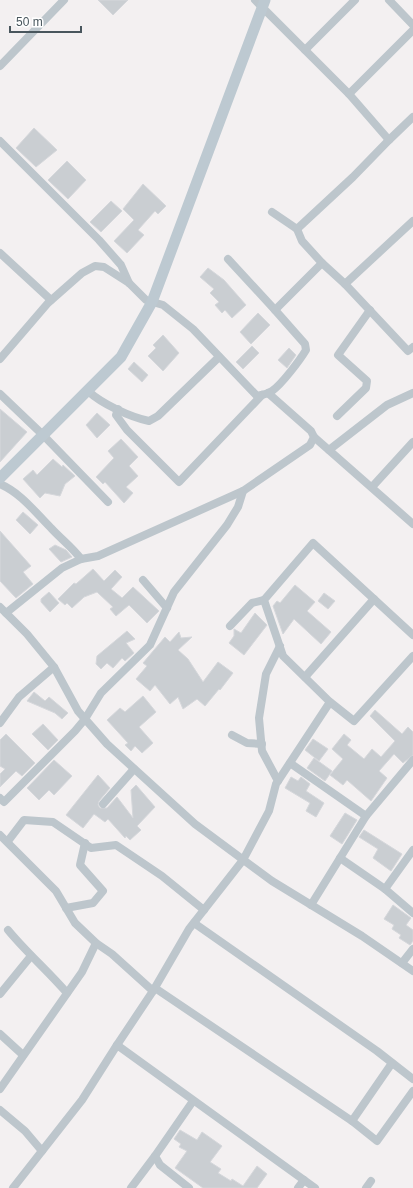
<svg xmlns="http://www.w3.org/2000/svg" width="413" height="1188" viewBox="0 0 413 1188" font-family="Helvetica,sans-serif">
<rect width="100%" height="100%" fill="#f3f0f1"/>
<g fill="#caced2" stroke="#d5d7db">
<polygon points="98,0 128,0 113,15"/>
<polygon points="34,128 57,150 36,167 16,148"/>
<polygon points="67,161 86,180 68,199 48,180"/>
<polygon points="143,184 166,206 158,214 155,211 138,230 144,235 127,253 114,241 134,220 123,209"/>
<polygon points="111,201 122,211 101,232 90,222"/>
<polygon points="208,268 224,280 246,305 232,318 225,310 222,313 215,305 219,302 210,293 214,289 200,277"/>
<polygon points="258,313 270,325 251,344 240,332"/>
<polygon points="163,335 179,353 163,371 148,356 156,348 153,345"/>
<polygon points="252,346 259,353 243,369 236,362"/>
<polygon points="289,348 296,355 287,368 278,360"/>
<polygon points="134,362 148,375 142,382 128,369"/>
<polygon points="0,409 27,432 0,462"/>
<polygon points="97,413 110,425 97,438 86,425"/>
<polygon points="121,439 138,457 129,466 138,476 126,487 133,493 124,503 105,482 103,484 96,477 114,458 108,451"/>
<polygon points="53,459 62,467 63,465 75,476 65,484 60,496 45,493 40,498 23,479 33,470 37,475"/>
<polygon points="23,512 38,525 30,534 16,520"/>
<polygon points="0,531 31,566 23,572 33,584 16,598 0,581"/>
<polygon points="55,545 66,550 72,557 61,562 49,549"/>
<polygon points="93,569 104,581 115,570 122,577 111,589 122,598 133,587 159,611 147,623 129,605 116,616 110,609 113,607 97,592 84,597 72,608 67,603 65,605 58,599 74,583 76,584"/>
<polygon points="295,585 315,602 307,611 331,632 321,644 294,619 283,634 273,606 277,601 280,603"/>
<polygon points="49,592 59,603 50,612 41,602 41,599"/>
<polygon points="324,593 335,601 328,609 318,601"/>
<polygon points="255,613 267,625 244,655 229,643 234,636 234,629 241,633"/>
<polygon points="127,631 135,639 126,643 134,653 125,661 122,658 113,668 107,663 101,669 96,664 97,656"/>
<polygon points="179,632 181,638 192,637 178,650 188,659 203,682 218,662 233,673 220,690 219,689 205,706 197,699 183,709 178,697 170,704 155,685 150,691 136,679 147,666 143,663 165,637 170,642"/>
<polygon points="34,692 45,701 49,697 68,713 62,719 55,713 27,701"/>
<polygon points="143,696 156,712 139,727 153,743 142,753 135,746 131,751 125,745 128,743 107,720 120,708 125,712"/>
<polygon points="375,710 402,734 408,727 413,732 413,755 403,763 394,754 379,771 387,778 371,801 347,780 343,785 330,775 343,759 332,749 344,734 351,740 347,745 364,759 372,749 381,757 395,741 370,716"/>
<polygon points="43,724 58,740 48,750 32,734"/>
<polygon points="6,734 35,763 22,776 16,771 0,787 0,774 5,769 0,766 0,740"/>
<polygon points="313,739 328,749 319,761 305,750"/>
<polygon points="314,758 332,771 325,781 307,768"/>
<polygon points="54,760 72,776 54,795 49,790 39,800 27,788"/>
<polygon points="98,775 110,788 99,801 98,805 100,808 107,808 117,797 133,818 131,790 136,785 155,807 137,826 141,830 130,840 126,836 125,838 108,819 105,822 94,814 83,828 66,815"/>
<polygon points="291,777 298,781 301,777 310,784 306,791 324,803 316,817 306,811 310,803 285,788"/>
<polygon points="345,813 357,820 342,844 330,836"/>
<polygon points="364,830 402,854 391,871 373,858 378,849 359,837"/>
<polygon points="393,905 411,918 406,925 413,930 413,941 410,945 399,938 401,935 392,929 394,925 384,919"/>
<polygon points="180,1130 197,1140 202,1132 222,1146 210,1162 221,1169 218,1173 231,1181 232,1179 243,1186 257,1166 267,1174 257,1188 203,1188 175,1168 187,1151 179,1147 181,1144 174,1139"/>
</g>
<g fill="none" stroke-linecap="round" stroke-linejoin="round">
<g stroke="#bdc6cc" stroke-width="8">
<polyline points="255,0 349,94 413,30"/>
<polyline points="389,0 413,25"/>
<polyline points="305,50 355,0"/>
<polyline points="0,66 64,0"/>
<polyline points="349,94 389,140 413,117"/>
<polyline points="0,141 99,240 121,265 129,283"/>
<polyline points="272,212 297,229 353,177 389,140"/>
<polyline points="0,253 51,300"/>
<polyline points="228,259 275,310 322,263 302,241 297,229"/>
<polyline points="322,263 345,284 413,221"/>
<polyline points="345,284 408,351 413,347"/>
<path d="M0,359L48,303L82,273L95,266L104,267L129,283L146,300L163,305L193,329L257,396C262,395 268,394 272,391C282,384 300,360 306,350L305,344L275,310"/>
<path d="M88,391C102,404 130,417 149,421L158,416L219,357"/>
<polyline points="0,394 43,435 108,502"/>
<polyline points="118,409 116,415 127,430 179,482 262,395"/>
<polyline points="337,416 366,388 367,381 338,355 370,310"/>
<polyline points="314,437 413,524"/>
<polyline points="329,450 387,405 413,393"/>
<path d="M0,484C21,493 35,512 51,528C61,539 72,547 81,559"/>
<polyline points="372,487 413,442"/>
<polyline points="143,580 167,608"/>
<polyline points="0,607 27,634 54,667 78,711 107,744 195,824 272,881 362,936 413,971"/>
<polyline points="6,613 62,568 81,559 98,556 243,491 310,445 314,437 311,431 268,393"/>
<polyline points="230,626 252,603 264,600"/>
<polyline points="413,635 313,543 264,600 283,656 330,702 354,721 413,656"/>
<polyline points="305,677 374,599"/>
<polyline points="0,723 19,697 54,667"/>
<polyline points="232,735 247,743 262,744"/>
<polyline points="290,763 366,816"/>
<polyline points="278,781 262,751 259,718 266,674 280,646"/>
<polyline points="0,798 4,802 75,731 85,719 101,693 150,645 174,592 227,525 238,507 243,491"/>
<polyline points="103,804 134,769"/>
<polyline points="0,835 56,891 75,923 96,943 112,954 153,991"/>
<polyline points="8,841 24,820 53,822 91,848 116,845 162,876 204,910"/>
<polyline points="340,858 385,889 413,913"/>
<polyline points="385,889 413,850"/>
<polyline points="311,905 366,816 413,760"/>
<polyline points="66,908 93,903 103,891 80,865 85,843"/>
<polyline points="194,923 377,1051 413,1079"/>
<path d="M8,930C26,952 48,971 67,993"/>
<polyline points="402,963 413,949"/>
<polyline points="155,988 352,1121 377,1141 413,1091"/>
<polyline points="0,994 31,956"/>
<polyline points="0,1034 23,1055"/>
<polyline points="117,1045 153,991 189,929 243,860 269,811 276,784 330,702"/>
<polyline points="0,1089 82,972 96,943"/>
<polyline points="0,1110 25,1131 42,1151"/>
<polyline points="352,1121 392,1063"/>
<polyline points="13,1188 82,1100 117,1045 315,1188"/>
<polyline points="131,1188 155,1156"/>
<polyline points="189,1188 160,1165 155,1156 193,1101"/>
<polyline points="298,1188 304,1180"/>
<polyline points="366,1188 371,1181"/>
</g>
<polyline stroke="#bdc9d1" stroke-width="11" points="0,478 121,357 152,302 265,0"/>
</g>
<path d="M10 26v6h71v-6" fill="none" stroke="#49565d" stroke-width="2"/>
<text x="16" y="26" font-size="12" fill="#49565d" stroke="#ffffff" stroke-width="3" paint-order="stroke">50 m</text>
</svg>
